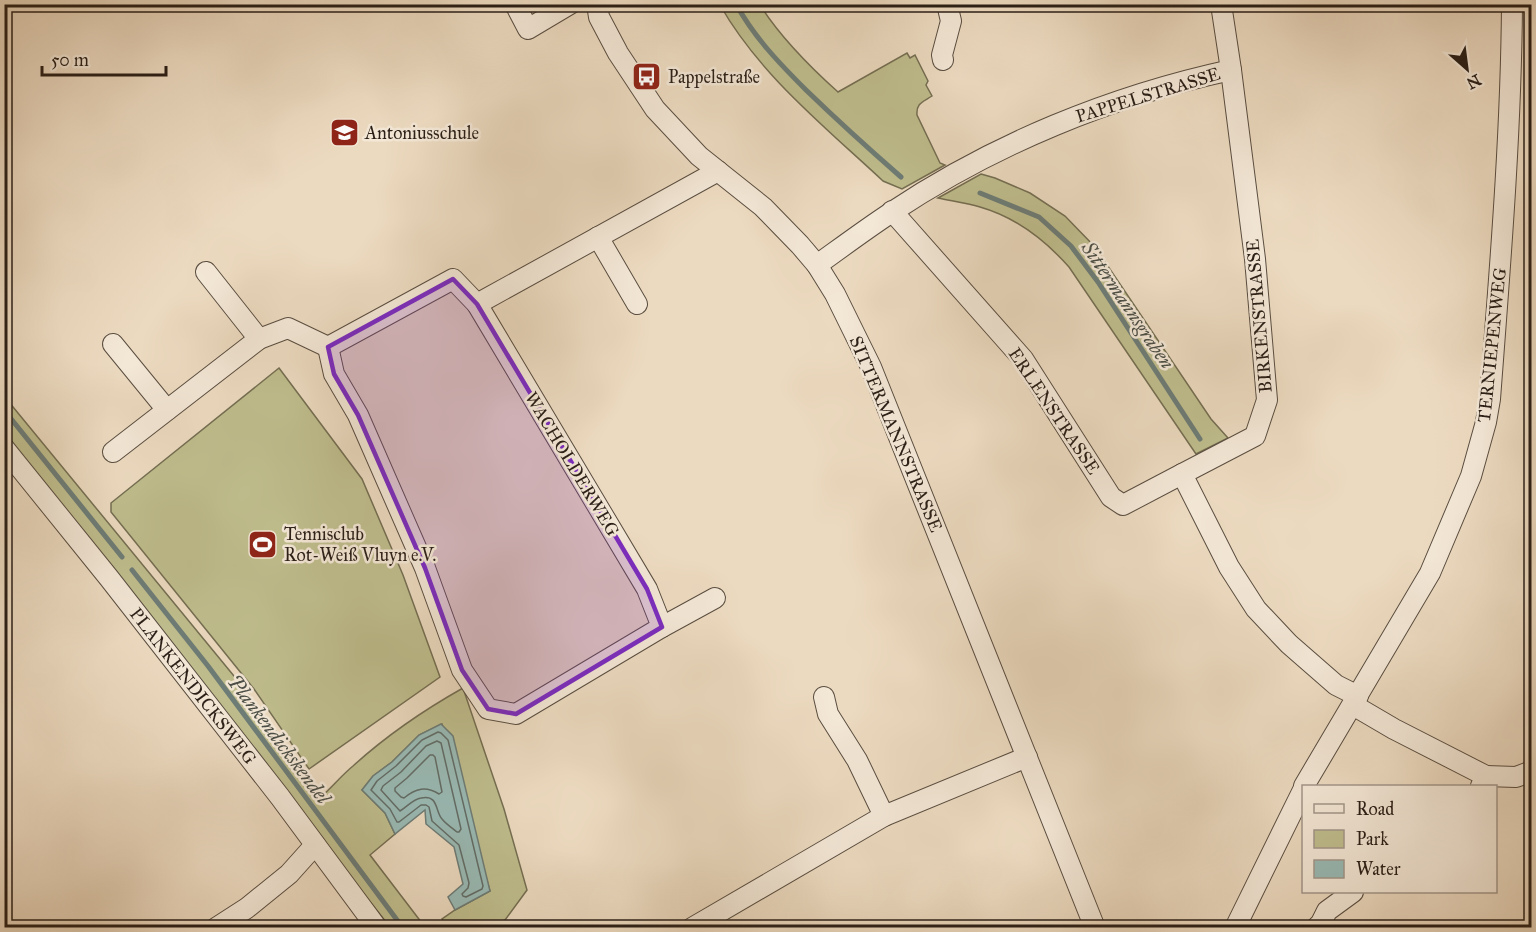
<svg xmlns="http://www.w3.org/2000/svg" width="1536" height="932" viewBox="0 0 1536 932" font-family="'IM FELL Great Primer',serif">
<rect width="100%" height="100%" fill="#ecdac0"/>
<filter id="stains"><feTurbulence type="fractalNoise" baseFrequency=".00333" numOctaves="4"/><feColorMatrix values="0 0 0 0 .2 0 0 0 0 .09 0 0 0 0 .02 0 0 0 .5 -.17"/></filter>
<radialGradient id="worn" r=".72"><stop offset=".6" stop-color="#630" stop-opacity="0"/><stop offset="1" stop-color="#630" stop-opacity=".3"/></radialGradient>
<g fill="#bfbd8d" stroke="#746e52" stroke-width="1.5">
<path d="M720,5H760C781,38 809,66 838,92L907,53L910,58L915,55L928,81L926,85L932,96C923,102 916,103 917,115L940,163L945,165L902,189L883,181C824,126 760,75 720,5Z"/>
<path d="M981,174L995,178L1030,193L1065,216L1095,247L1211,419L1228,438L1196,454L1069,267C1045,240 1015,217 980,207C966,203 952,201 938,198Z"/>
<polygon points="279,368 362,479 403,575 440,677 309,769 254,689 111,512 111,503"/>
<path d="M4,396L243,687L323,795C333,786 342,775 353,766C386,736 424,710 463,688L504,809L527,890L505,920L492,927L448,928L442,919L455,910L490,891L442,724L419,735L392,762L373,776L362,790L385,813L395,834L370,855L425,927H390L321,840L109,563L5,437Z"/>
</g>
<polygon fill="#99bab5" stroke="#6d7c76" stroke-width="1.5" points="441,724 453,736 490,891 455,910 448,897 463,884 454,847 426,824 425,810 395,834 385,813 362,790 373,776 392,762 419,735"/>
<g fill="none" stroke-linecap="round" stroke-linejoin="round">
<g stroke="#626c66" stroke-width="1.5">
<polygon points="438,732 441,733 448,740 483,886 482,889 466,897 463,896 462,894 468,888 469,883 459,845 432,821 429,807 426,805 421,805 399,822 397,822 390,809 371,790 377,781 396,766 422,740"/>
<path d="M437,741L441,743L461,829L459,832H457C452,828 446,824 442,819C435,812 439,794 421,798C413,799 407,807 400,811L381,790L383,786L401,772L426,746Z"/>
<path d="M430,755H433L435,757L442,792L439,794C426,786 416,788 404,798L401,797L395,791V788L407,778Z"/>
</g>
<g stroke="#6d7c76" stroke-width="5">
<path d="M736,4C754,37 779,63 806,90C837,120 869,149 901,177"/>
<polyline points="980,193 1039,217 1071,246 1098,282 1200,439"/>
<polyline points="4,410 122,557"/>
<polyline points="132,570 208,666 403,928"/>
</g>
<defs>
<g id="street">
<polyline points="515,4 528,29 570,4"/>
<polyline points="597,4 599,17 618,53 655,109 699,156 763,207 800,245 817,265 835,294 871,367 1095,928"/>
<polyline points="1221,4 1231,70 1255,259 1267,400 1255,436 1182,474 1229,567 1256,609 1289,644 1336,685 1358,696"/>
<polyline points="943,60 942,55 951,21 947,4"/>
<polyline points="892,211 1023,359 1111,497 1123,505 1182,474"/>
<polyline points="598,237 637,304"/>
<path d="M817,265C842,247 866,229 892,212C994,144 1111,96 1231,70"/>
<polyline points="206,272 259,339"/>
<polyline points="113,344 167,410"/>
<polyline points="328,347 334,374 358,415 425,568 462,670 488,709 516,714 662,627 647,589 477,304"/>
<polyline points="328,347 453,279 477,304 718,171"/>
<polyline points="4,448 109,578 280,797 377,928"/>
<polyline points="113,452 259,339 288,328 328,347"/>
<polyline points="662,627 715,598"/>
<polyline points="824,697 828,714 857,760 884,816"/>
<polyline points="1353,705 1394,729 1486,776 1481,786"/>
<polyline points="1486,776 1516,777 1532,771"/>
<path d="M1304,786L1430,573L1471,476L1486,422L1490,399C1500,267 1511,136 1512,4"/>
<polyline points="216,928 247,908 289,874 315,845"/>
<polyline points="692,928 884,816 1027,757"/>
<polyline points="1235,928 1304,788"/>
<polyline points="1316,928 1321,923 1327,911 1353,892"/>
</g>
</defs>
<use href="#street" stroke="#5a4e41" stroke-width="22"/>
<use href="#street" stroke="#f3e7d6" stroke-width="20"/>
</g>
<path fill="#7b2cbf" fill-opacity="0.2" stroke="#7b2cbf" stroke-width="4.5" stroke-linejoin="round" d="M453,279L477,304L647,589L662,627L516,714L488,709L462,670L425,568L358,415L334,374L328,347Z"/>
<defs>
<symbol id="bus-square" viewBox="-11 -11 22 22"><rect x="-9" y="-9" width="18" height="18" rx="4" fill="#8f2418" stroke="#f3e7d6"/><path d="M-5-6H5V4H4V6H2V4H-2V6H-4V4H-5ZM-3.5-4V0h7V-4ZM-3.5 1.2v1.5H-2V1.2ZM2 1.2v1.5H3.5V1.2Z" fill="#fff"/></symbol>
<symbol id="school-square" viewBox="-11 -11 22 22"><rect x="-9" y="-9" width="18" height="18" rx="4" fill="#8f2418" stroke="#f3e7d6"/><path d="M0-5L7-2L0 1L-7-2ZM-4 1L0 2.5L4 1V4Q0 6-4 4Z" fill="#fff"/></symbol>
<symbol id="stadium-square" viewBox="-11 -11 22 22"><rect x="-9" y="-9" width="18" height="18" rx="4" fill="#8f2418" stroke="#f3e7d6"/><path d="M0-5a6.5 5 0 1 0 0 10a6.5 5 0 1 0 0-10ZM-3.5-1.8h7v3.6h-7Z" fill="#fff"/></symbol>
</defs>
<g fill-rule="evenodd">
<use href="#bus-square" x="630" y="60" width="33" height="33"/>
<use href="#school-square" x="328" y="116" width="33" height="33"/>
<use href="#stadium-square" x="246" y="528" width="33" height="33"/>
</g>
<g text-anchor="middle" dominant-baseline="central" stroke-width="5" stroke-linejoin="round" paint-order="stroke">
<g font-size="18" fill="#2a1f17" stroke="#f3e7d6" text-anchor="start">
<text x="668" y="77">Pappelstraße</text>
<text x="365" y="133">Antoniusschule</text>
<text x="284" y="534">Tennisclub<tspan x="284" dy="21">Rot-Weiß Vluyn e.V.</tspan></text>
</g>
<g font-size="18" fill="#2a1f17" stroke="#f3e7d6">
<text transform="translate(1148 95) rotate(-17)">PAPPELSTRASSE</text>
<text transform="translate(1259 316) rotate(-95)">BIRKENSTRASSE</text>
<text transform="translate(1492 345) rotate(-84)">TERNIEPENWEG</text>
<text transform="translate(1054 411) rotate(56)">ERLENSTRASSE</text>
<text transform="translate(896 434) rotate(67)">SITTERMANNSTRASSE</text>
<text transform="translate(572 464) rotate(59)">WACHOLDERWEG</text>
<text transform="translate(193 686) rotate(52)">PLANKENDICKSWEG</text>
</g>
<g font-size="20" font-style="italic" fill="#4b4e46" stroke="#f3e7d6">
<text transform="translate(1128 305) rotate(56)">Sittermannsgraben</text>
<text transform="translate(279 739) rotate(53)">Plankendickskendel</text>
</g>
</g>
<rect width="1536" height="932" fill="none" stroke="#ecdac0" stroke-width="24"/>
<rect x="6" y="6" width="1524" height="920" fill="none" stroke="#2a1f17" stroke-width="3"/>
<rect x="12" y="12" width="1512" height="908" fill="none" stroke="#2a1f17" stroke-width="1.5"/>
<rect x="1302" y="785" width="195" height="108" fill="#f3e7d6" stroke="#a3978a" stroke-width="1.5"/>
<rect x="1314" y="804" width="30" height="9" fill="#f3e7d6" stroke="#a3978a" stroke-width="1.5"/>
<text x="1356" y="815" font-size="18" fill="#2a1f17">Road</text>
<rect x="1314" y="830" width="30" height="18" fill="#bfbd8d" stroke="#a3978a" stroke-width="1.5"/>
<text x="1356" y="845" font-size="18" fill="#2a1f17">Park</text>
<rect x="1314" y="860" width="30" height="18" fill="#99bab5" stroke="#a3978a" stroke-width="1.5"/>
<text x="1356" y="875" font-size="18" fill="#2a1f17">Water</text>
<g transform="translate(1467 69) rotate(152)" stroke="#f3e7d6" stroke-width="4.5" paint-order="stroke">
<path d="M0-4.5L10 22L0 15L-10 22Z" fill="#2a1f17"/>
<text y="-9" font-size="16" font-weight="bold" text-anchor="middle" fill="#2a1f17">N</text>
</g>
<path d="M42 66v9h124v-9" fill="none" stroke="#2a1f17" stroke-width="3"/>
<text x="51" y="66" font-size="18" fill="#2a1f17" stroke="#f3e7d6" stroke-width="4.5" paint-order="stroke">50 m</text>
<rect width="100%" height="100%" filter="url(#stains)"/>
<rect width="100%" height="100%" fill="url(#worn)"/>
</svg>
